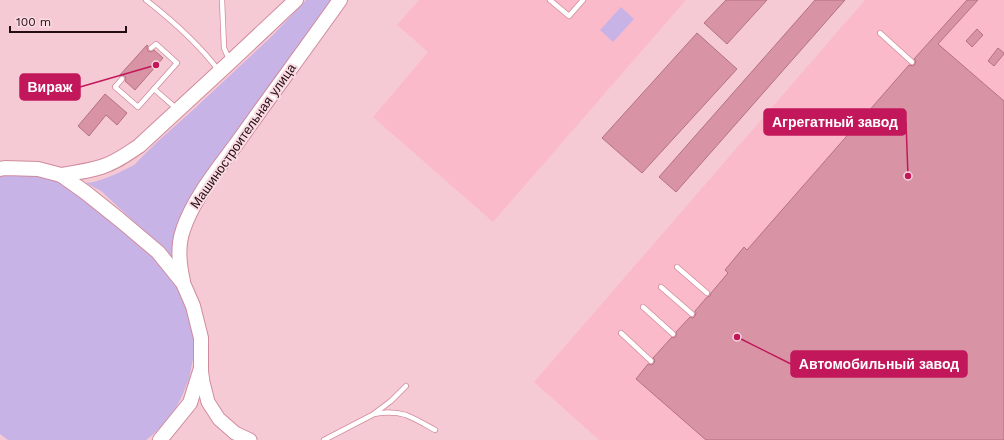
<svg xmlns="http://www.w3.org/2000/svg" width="1004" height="440" viewBox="0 0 1004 440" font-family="'Work Sans',sans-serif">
<rect width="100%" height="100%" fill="#f6cad4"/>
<g fill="#fbbac9">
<polygon points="419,0 686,0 493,222 373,117 428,52 397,25"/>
<polygon points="865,0 1004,0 1004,440 599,440 534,382"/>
</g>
<g fill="#c8b3e7">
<polygon points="306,0 334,0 206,178 173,259 158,244 101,191 86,183 94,182 106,178 118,173 134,165 156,143 194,109 273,35"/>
<polygon points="621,7 634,19 613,42 600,30"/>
<polygon points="0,173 44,177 62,182 95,204 168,270 178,285 193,322 194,340 193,359 189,379 182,396 175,410 166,422 156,432 146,440 8,440 0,434"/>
</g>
<g fill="#d893a4" stroke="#b37182">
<polygon points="726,0 767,0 727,44 704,23"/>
<polygon points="815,0 845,0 676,192 659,177"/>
<polygon points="967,0 978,0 938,44 1004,101 1004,440 706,440 636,379 648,364 652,365 654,363 655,360 653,358 672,337 674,338 676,336 676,332 690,317 693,318 695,316 696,313 695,311 707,297 710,296 711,293 728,273 725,270 744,247 747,250 909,65 913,66 915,64 916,61 914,59"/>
<polygon points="977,29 983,35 972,47 966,41"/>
<polygon points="697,33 737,69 642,173 602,138"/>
<polygon points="147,45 148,46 147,48 148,51 151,52 154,50 163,58 135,90 125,81 126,79 125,76 122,75 119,76"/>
<polygon points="998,48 1004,53 1004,54 994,66 988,61"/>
<polygon points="105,94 127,113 117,125 106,115 89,136 78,126"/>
</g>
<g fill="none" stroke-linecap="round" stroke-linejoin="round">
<defs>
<g id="lane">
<path d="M146,0C173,21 198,43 219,71"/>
<polyline points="222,0 224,48 229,59"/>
<polyline points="550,0 569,16 583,0"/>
<polyline points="880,33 912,62"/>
<polyline points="122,79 115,87 138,107 177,63 156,44 151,48"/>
<polyline points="154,89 177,109"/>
<polyline points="677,267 707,293"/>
<polyline points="661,287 692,314"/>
<polyline points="643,307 673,334"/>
<polyline points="621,333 651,361"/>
<polyline points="375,413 391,401 406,386"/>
<path d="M324,440L374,414C384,412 396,412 406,415C416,419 426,425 435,430"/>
</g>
<polyline id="secondary" points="201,368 203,382 208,402 219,419 235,433 250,440"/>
<g id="primary">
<polyline points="0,169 5,168 38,169 61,175 85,192 120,220 158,252 183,283 193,306 201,338 201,368 190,403 160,440"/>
<path d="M61,175C74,173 88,171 101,167C115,163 127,154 139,146L230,62L296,0"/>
<path d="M183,281C179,264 177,247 183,230C193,199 218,169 237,143C271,95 306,48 340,0"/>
</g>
</defs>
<use href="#lane" stroke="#d08b9c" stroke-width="6"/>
<use href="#secondary" stroke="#d08b9c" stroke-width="15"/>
<use href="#primary" stroke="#d08b9c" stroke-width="16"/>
<use href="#lane" stroke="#fff" stroke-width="4.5"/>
<use href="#secondary" stroke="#fff" stroke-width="13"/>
<use href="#primary" stroke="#fff" stroke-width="14"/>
</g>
<g text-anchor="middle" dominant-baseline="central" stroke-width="4" stroke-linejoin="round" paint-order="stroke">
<g font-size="13" fill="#240c13" stroke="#fadbe2">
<text transform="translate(243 136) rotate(-55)">Машиностроительная улица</text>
</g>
</g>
<path fill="none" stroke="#c2185b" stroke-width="1.5" d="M156 65L80 87M908 176L906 122M737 337L791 364"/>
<g fill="#c2185b" stroke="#fadbe2" stroke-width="1.5">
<circle cx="156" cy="65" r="4"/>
<circle cx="908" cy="176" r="4"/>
<circle cx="737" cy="337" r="4"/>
</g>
<g fill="#c2185b" stroke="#c2185b" stroke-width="1.5">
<rect x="20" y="74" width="60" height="26" rx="4"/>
<rect x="764" y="109" width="142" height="26" rx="4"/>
<rect x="791" y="351" width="176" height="26" rx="4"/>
</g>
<g font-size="14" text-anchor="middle" font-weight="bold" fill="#fff">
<text x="50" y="92">Вираж</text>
<text x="835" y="127">Агрегатный завод</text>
<text x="879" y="369">Автомобильный завод</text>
</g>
<path d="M10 26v6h116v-6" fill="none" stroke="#240c13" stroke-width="2"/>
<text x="16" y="26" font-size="12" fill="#240c13" stroke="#fadbe2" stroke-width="3" paint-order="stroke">100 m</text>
</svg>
